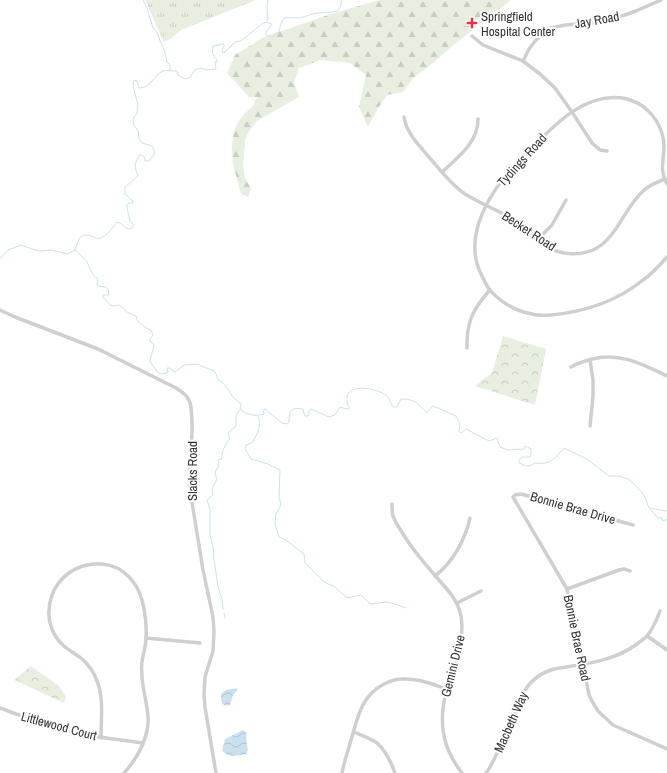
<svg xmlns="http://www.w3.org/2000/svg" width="667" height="773" viewBox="0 0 667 773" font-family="'Archivo Narrow',sans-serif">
<defs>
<pattern id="grass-tufts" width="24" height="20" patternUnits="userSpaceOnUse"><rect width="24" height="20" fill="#e8efe0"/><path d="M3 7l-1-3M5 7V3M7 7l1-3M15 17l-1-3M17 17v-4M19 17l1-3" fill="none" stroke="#c7cdc1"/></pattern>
<pattern id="forest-firs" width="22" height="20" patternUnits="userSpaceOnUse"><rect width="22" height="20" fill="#e8efe0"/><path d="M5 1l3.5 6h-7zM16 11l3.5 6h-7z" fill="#c7cdc1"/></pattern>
<pattern id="park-crowns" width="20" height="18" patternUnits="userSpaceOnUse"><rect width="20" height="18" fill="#e8efe0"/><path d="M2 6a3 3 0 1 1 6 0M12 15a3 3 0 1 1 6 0" fill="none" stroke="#c7cdc1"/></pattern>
<pattern id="water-waves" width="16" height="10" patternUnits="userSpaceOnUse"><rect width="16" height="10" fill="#cce1ef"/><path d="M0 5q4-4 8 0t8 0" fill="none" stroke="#b0c2cd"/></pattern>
</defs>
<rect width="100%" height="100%" fill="#fff"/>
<polygon fill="url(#grass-tufts)" points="145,0 256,0 181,30 172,38 164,42"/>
<polygon fill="url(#forest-firs)" points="379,0 511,0 451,47 433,63 413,78 403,92 387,95 377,110 368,127 359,107 366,75 350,63 321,60 299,68 294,82 299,97 257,121 249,131 245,140 243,165 245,178 251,189 248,197 241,194 233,164 232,148 233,134 237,124 244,114 253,106 257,97 249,97 227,73 235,55 264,37 331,14"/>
<g fill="url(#park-crowns)">
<polygon points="503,336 546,349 535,405 475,386 492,373"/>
<polygon points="31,666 59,686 66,697 64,703 14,680"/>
</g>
<g fill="url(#water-waves)">
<path d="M237,688V691L233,695L230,705C221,707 221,701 221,694L226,690Z"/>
<path d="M243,730L246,732C247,738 246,744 248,750L246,754C236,756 230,758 222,751L225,739Z"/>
</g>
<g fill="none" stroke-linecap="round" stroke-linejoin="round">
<g stroke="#cce1ef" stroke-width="1">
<polyline points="143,0 147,8 153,28 157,32 160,41 165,52 167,62 170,65 170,71"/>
<polyline points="359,0 360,0"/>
<polyline points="267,21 268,19 267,9 268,0"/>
<path d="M75,250C79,254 83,257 87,262C90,268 91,274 97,278L98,280L97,283L98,286L105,287L108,289L109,295H103V297L110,305L113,306L119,305L127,312L136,316L137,320L146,328L151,330L153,335L150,339V341L154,344C154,350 150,356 150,361C151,365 156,368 157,372L161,374L167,373L168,371L167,368H169L175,372L184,365L197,364L214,371L216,374L218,380L223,383L234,398L241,404L240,409C247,415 255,417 264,414L263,410L265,409L282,423L287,424L289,422C289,410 292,407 303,409L304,414L305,416H308L309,415V411L311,409L329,417L335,415L340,407L347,409L350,408C347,404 347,402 347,398C348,382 378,389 386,395C389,398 391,403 393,407H397L401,399C415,399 417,403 427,413L432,406L438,408L456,416L460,424L459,432L461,433L466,429L489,441L497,438L500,447L508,450L524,449L525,446L531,449V452L530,457H522L519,460V463C528,466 526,468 535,463C551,465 554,459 564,448L587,459L609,476H618L628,479L633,483L644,495L649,508L667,511"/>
<path d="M0,258L5,254L8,250L13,248L21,245L32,249L40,251L52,250L67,254L75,250L79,239L83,235C90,235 90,236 96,238C103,241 113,228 117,222L120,223L127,229H130L133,227V224L130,221L127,207V205L129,203H133V201L125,194V187L138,176C134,166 134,163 140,155C144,155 145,158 145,161H149L155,153L152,146L142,143L139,138L138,130L134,126L133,120L134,117L137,113L138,105L133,86L134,80L137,81L139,88C151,88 154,75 163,71C167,70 173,71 177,71L178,75L185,79L189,78L195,70L201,68L206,70L216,69L215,62H217V60C212,53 212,55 213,46L224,44V46L223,48L222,52L224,53L233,44L236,42L241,41L263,23L266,22L272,24L265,34L272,37L279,32C280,28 281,20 285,18C286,17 297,18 300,18C306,17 312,13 318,13C324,12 331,13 337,11C341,9 341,4 342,0"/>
<path d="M258,416C262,427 257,434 252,443L246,445L245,449L251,459L268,464L280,470L279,497L281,505L276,514L275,524L279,537L286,540L304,554L305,563L324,582L335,587L347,598L361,595L370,604L387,602L395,604L406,608"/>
<polyline points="650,509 658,518 662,518 662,520 664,521 667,519"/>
<path d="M223,609L222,599L218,586L214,560L213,547L210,535V510L207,500L213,495L212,489L217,479L215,474L216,470L219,467L218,460L222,459C221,451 226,444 230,439L228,433L236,426C236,420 235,414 240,410"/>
<polyline points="224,613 225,618"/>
</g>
<g stroke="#cfcfcf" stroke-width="3.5">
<polyline points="472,36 483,45 523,61 540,74 555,88 572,112 592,143 600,150 607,151"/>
<polyline points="523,61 529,49 536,40 551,28 565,25 601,22 616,18 636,11 661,0"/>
<path d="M404,117C405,121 406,127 409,131C413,140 421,147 427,155C439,168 450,184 465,194C481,204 500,211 516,221C527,227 535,238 546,246C560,255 578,256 593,250C617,239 624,208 643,191C649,185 657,182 665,179"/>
<path d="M442,172C458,157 478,143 478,119"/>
<path d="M667,184C659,169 664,162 664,146C664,132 656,117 646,109C641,104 634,101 627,99C586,90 553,126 528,152C520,161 510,169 503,179C483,205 465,241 481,274C486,284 488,290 498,298C512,310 532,317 551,315C584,312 617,301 643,280C652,274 660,265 667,257"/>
<polyline points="538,239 552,225 566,200"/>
<path d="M0,310L15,317L98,349L176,388C181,391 186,394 189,400C192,406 191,413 192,419C193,443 188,466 190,490L203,570L213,617L214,631L213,651L205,677L204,695L205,707L216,773"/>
<path d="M467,348C466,323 473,309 489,291"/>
<polyline points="590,360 593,380 593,396 590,426"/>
<path d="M571,367C578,363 584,361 592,359C621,352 642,364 667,376"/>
<path d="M392,504C392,508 392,512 393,516C395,521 397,525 400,529C411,548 425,564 439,580C449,591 458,601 461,616C465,641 455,663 447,687C446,691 445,697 444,702C439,729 445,751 462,773"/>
<polyline points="633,525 521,494 515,495 513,497 567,589 583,664 589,695 592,701 598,711 613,725 667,749"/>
<path d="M435,576C453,562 465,540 470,518"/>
<polyline points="567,589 619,570 624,569 630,571"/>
<polyline points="457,603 481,591"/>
<polyline points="647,636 667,650"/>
<polyline points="146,638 200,643"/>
<polyline points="0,708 16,714 30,718 84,735 143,743"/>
<path d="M354,732C361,735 370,738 377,743C386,751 391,762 395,773"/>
<path d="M101,738C101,719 104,698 97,681C94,672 88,664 81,658C75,653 67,650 62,644C53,636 48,622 49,611C50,566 108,546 134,583C144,596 147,622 146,638C146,646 143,654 142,662C141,667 142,672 142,677C143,695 151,713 147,731C143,748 135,761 124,773"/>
<path d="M342,773C344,762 348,751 351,740C358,717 361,696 384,684C390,681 396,679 402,679C417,678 432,684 447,689"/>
<path d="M486,773L489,769L507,734L523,694C530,680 540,673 554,669C583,664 613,662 637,644C640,641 645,639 647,636C653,629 657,619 660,611"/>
</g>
</g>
<path fill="#ec313e" stroke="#fff" stroke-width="1.5" d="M470 17h4v4h4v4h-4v4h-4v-4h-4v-4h4z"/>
<g text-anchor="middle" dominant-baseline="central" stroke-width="4" stroke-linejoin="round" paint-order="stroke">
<g font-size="13" fill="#323232" stroke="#fff" text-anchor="start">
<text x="481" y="16">Springfield<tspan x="481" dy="15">Hospital Center</tspan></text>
</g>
<g font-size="13" fill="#323232" stroke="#fff">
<text transform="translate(597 20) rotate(-10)">Jay Road</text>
<text transform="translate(522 160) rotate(-48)">Tydings Road</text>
<text transform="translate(529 231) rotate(33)">Becket Road</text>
<text transform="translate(192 471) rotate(-90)">Slacks Road</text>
<text transform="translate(573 508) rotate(16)">Bonnie Brae Drive</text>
<text transform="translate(577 638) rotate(78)">Bonnie Brae Road</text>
<text transform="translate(453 666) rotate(-76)">Gemini Drive</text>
<text transform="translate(511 722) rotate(-66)">Macbeth Way</text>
<text transform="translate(59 726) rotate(15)">Littlewood Court</text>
</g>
</g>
</svg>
